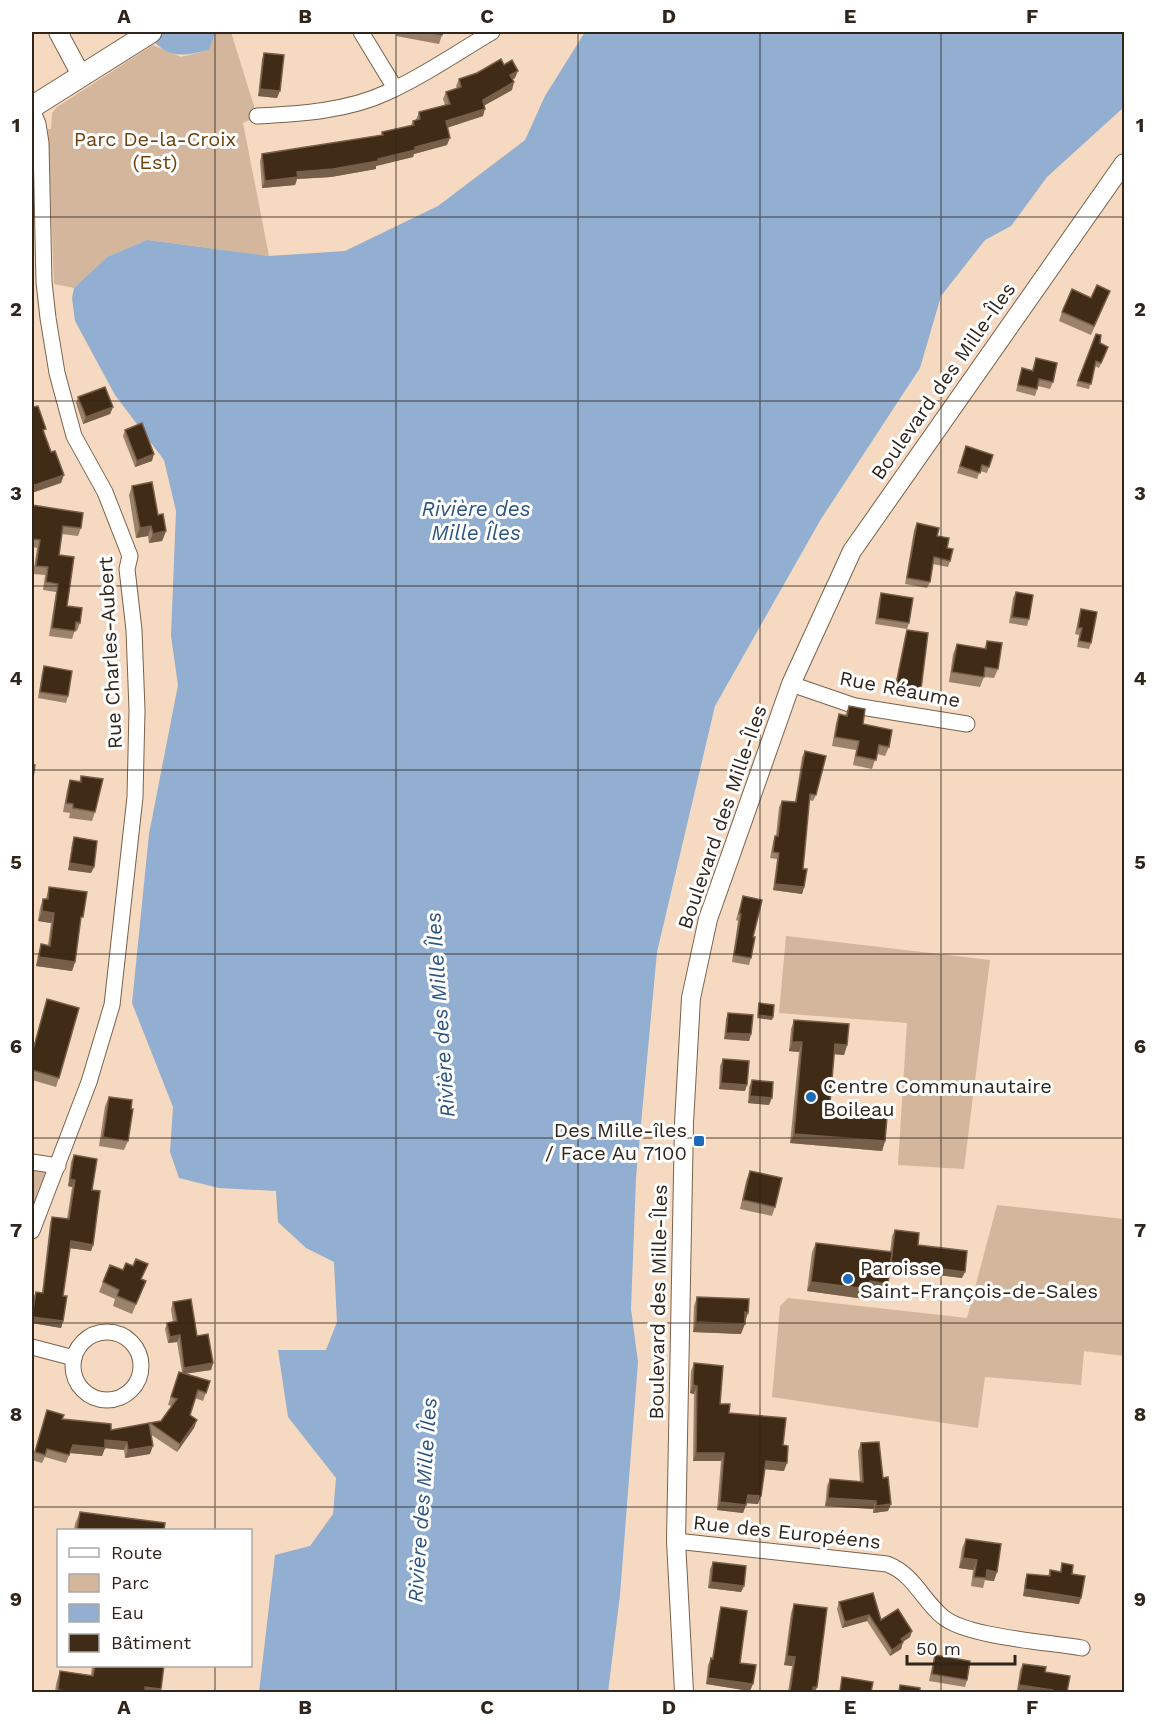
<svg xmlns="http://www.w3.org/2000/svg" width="1156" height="1724" viewBox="0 0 1156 1724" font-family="'Work Sans',sans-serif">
<rect width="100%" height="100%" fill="#f5d9c0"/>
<g fill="#d3b69c">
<polygon points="216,32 231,32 257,116 243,123 269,256 147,240 107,257 74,288 54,284 48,129 51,129 52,113 57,107 153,45 181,57 209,50"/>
<polygon points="786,936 990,960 964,1169 898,1165 907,1023 779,1013"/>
<polygon points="32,1162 58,1166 32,1231"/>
<polygon points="997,1205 1124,1219 1124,1356 1084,1351 1081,1385 985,1377 978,1428 772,1397 780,1306 788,1298 967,1318"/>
</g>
<g fill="#92aed0">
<path d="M146,32H216L209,50C179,57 166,59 146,32Z"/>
<polygon points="585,32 1124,32 1124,107 1047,177 1011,226 985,240 941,296 920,368 821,519 715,706 657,952 636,1178 631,1309 638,1362 620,1595 608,1692 259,1692 275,1555 310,1546 333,1514 336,1478 288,1417 278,1350 326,1350 337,1322 334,1262 306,1248 278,1222 276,1191 219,1188 179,1178 170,1152 173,1107 132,1003 149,834 178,685 171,636 176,511 164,460 115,395 75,321 72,298 74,288 107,257 147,240 269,256 345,251 438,206 525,140 545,96"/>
</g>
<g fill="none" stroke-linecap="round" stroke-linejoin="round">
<defs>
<g id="minor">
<polyline points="361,32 395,88"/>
<polyline points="32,109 38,124 41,143 44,282 48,318 57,373 74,436 105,492 130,556 127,569 134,630 137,710 135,797 112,1005 89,1082 32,1231"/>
<path d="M257,116C300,114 348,111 388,92C424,76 458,52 492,32"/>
<polyline points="791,684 855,706 967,724"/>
<polyline points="32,1162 58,1166"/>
<circle cx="107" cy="1366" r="34"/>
<polyline points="32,1347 74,1358"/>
<path d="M676,1541L887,1564C914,1574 922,1600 943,1617C967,1637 1048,1642 1082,1648"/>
</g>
<g id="tertiary">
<polyline points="58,32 81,75"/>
<polyline points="684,1692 676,1541 684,1123 691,998 708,919 791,684 852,551 1124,163"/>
</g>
<polyline id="secondary" points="32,107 151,32"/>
</defs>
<use href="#minor" stroke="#7a624c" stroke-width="17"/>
<use href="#tertiary" stroke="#7a624c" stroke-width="20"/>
<use href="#secondary" stroke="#7a624c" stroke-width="23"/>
<use href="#minor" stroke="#fff" stroke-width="15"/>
<use href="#tertiary" stroke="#fff" stroke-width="18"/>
<use href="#secondary" stroke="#fff" stroke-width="21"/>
</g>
<g fill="#9a826b">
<polygon points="397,32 443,32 439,44 396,36"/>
<polygon points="264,53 277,98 258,96 262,59"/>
<polygon points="504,65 515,78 513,79 512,90 484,105 483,116 447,128 447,145 414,154 413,157 376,166 376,169 331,177 297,179 295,185 262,188 260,161 262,154 381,135 382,132 411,125 413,121 416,120 419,112 445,105 443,99 446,92 457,88 456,86 459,79"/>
<polygon points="1091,298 1106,301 1091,335 1059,321 1062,312"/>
<polygon points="1096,334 1100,343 1108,347 1099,368 1095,366 1089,389 1076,386"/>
<polygon points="1036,358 1053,382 1050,389 1038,386 1035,396 1016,391 1022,368 1032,370"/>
<polygon points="78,397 113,407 110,414 83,424 76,403"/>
<polygon points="125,430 152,461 135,467 123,436"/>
<polygon points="966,446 993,455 987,473 980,471 977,479 957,473"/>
<polygon points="132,486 158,515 166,531 162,541 149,543 148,536 136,538 129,495"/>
<polygon points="32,505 81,528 78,536 62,534 59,555 67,606 80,623 77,631 75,630 72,639 49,636 56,592 43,590 45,575 33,574 37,548 32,547"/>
<polygon points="917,523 947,548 950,561 948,567 933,564 930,582 927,588 905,584 914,530"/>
<polygon points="1016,592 1029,619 1027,626 1009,623 1013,598"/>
<polygon points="881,593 909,623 907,629 875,624 879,599"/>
<polygon points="1081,609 1091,643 1089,649 1077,647 1079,635 1075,634 1079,615"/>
<polygon points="907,630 921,689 918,695 894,691 905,636"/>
<polygon points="987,641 998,669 994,678 984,677 980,687 949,682 953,654 957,644 984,649"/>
<polygon points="44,666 68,696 66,703 38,698 42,673"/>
<polygon points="849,706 863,724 889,747 885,756 877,754 872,769 853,765 856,750 832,746 836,723 839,714 845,716"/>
<polygon points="805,751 816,795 813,801 809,800 803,869 804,887 802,894 773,890 777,859 770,858 773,842 775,836 776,836 779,807 782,801 795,802 802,757"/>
<polygon points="81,776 95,812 92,821 69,818 70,813 63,812 67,790 70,780 79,782"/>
<polygon points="74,837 94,867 91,873 68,870 72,844"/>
<polygon points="49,887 80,927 75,962 72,971 36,966 38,954 41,944 48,945 51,923 38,921 40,908 43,899 46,899"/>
<polygon points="743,896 753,937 751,958 749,965 732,962 738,921 736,920"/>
<polygon points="47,999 59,1078 56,1087 32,1080 32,1051"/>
<polygon points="728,1013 751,1034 749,1041 724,1039 726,1019"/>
<polygon points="794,1020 847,1045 844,1055 834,1054 829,1114 885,1141 882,1151 790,1143 799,1052 789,1051 791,1029"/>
<polygon points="723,1059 745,1091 719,1089 720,1066"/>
<polygon points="752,1080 769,1105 748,1103 749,1087"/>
<polygon points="109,1097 128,1141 124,1150 99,1146 105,1106"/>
<polygon points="74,1155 92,1190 93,1245 91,1251 70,1248 63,1296 63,1321 61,1328 32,1323 32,1311 33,1298 36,1292 42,1293 50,1223 52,1217 67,1219 72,1187 68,1186 71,1162"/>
<polygon points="750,1171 775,1207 772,1216 740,1209 746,1181"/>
<polygon points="895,1230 918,1245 962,1278 890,1269 885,1293 868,1291 865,1299 807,1291 812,1252 816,1243 890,1252 892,1236"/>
<polygon points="142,1279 146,1281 132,1314 113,1306 115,1299 99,1292 103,1282"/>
<polygon points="697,1297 741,1334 693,1332 694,1306"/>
<polygon points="173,1302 197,1336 213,1363 211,1370 185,1374 210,1381 203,1401 195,1398 190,1415 197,1420 194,1428 177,1452 150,1434 150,1454 125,1458 124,1450 105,1448 102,1456 70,1453 66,1463 45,1457 42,1463 32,1460 47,1410 62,1419 111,1430 149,1425 150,1423 161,1421 172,1406 168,1405 176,1380 182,1372 177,1342 168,1343 165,1329 167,1323 173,1322 171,1309"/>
<polygon points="694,1363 720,1404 729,1413 783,1445 784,1471 764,1469 758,1504 746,1503 743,1513 717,1510 721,1461 693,1461 694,1394 690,1393 691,1371"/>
<polygon points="861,1443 883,1478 888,1511 873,1513 873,1509 825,1506 827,1486 830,1479 860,1482 858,1451"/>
<polygon points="80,1512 164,1530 74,1530 75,1524"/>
<polygon points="966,1539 994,1581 985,1580 983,1588 971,1586 973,1570 959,1568 962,1548"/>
<polygon points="713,1562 744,1586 741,1592 708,1588 710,1569"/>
<polygon points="1062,1563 1072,1574 1079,1604 1023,1596 1025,1580 1027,1574 1048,1576 1050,1570 1060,1572"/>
<polygon points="839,1602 881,1620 912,1631 910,1637 903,1642 901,1649 890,1656 867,1621 842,1628 837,1609"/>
<polygon points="794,1604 817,1687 815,1692 788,1692 792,1666 784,1665 791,1613"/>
<polygon points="721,1607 740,1663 750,1691 706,1684 708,1665 711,1658 712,1659 719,1613"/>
<polygon points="935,1655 967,1680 965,1687 929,1681 933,1661"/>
<polygon points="1023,1664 1045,1672 1067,1692 1026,1692 1017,1691 1020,1670"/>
<polygon points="92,1665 164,1665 161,1689 159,1692 55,1692 56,1684 60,1671 91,1675"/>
</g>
<g fill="#765f49">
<polygon points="518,71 515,78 507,82 510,75"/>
<polygon points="514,82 512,90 480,108 483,100"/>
<polygon points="260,89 280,91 277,98 258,96"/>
<polygon points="485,109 483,116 443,129 446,121"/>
<polygon points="450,138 447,145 414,154 413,157 376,166 376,169 331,177 297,179 295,185 262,188 265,181 297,172 415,147"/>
<polygon points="113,407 110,414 83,424 86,417"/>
<polygon points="154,454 152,461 135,467 137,461"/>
<polygon points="64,475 61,483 32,493 32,486"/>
<polygon points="151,526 148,536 136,538 140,528"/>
<polygon points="166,531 162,541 149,543 153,534"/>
<polygon points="70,863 94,867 91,873 68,870"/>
<polygon points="775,884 804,887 802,894 773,890"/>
<polygon points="42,911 54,913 51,923 38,921"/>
<polygon points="39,957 75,962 72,971 36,966"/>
<polygon points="758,1015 773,1017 772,1020 757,1018"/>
<polygon points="726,1033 751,1034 749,1041 724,1039"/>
<polygon points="792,1042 802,1042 799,1052 789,1051"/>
<polygon points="835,1044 847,1045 844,1055 832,1054"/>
<polygon points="721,1083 747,1085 745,1091 719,1089"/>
<polygon points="750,1096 772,1098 769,1105 748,1103"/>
<polygon points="794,1134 885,1141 882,1151 790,1143"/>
<polygon points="70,1179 75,1180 72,1187 68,1186"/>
<polygon points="71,1241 93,1245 91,1251 69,1248"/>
<polygon points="891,1262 965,1272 962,1278 888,1269"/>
<polygon points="870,1281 888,1284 885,1293 868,1291 865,1299 807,1291 811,1282"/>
<polygon points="745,1312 748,1313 745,1322"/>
<polygon points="32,1317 63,1321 61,1328 32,1323"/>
<polygon points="696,1322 745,1324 741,1334 693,1332"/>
<polygon points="180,1335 177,1342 168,1343 170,1337"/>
<polygon points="213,1363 211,1370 182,1374 184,1368"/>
<polygon points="693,1385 697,1386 694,1394 690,1393"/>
<polygon points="197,1420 194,1428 177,1452 180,1444"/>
<polygon points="105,1440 127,1442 124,1450 105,1448 102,1456 70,1453 73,1445"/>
<polygon points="153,1446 150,1454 125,1458 128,1450"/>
<polygon points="696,1453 724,1453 721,1461 693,1461"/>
<polygon points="766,1461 787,1463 784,1471 763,1469"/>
<polygon points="748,1495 761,1496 758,1504 745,1503"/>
<polygon points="828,1498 876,1501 873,1509 825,1506"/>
<polygon points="720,1502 746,1505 743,1513 717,1510"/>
<polygon points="891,1504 888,1511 873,1513 876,1506"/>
<polygon points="963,1558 977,1560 973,1570 959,1568"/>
<polygon points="987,1570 997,1572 994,1581 985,1580"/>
<polygon points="711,1582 744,1586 741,1592 708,1588"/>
<polygon points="1025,1589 1081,1598 1079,1604 1023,1596"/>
<polygon points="869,1615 867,1621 842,1628 845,1622"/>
<polygon points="912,1631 910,1637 898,1645 901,1639"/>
<polygon points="903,1642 901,1649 890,1656 892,1650"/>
<polygon points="787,1656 795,1657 792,1666 784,1665"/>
<polygon points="708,1678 753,1684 750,1691 706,1684"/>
<polygon points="1019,1685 1053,1690 1052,1692 1026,1692 1017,1691"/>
<polygon points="145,1687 161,1689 159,1692 143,1692"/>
<polygon points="813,1687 817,1687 815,1692 811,1692"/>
<polygon points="58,1690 75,1692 57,1692"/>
</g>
<g fill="#402b16" stroke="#765f49" stroke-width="1.5">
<polygon points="426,32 443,32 442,35"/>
<polygon points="264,53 284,55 280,91 260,89"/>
<polygon points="501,59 504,65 512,60 518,71 510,75 514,82 483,100 485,109 446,121 450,138 415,147 415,150 378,159 378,161 333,169 297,172 298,177 265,181 262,154 383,135 382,132 414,125 413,121 420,119 419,112 450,104 446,92 461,87 459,79 477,73"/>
<polygon points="1097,285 1110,291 1094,326 1062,312 1072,289 1091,298"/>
<polygon points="1096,334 1101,335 1100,343 1108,347 1101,363 1096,361 1091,384 1078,381"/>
<polygon points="1036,358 1057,363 1053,382 1039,379 1037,389 1018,385 1022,368 1033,371"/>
<polygon points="105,387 113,407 86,417 78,397"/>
<polygon points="32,402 33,407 38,406 46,429 43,430 51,452 55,451 64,475 32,486"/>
<polygon points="142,423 154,454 137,461 125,430"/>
<polygon points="966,446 993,455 989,467 982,465 980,473 960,466"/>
<polygon points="152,482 158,515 163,514 166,531 153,534 151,526 140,528 132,486"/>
<polygon points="32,505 83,513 81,528 63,526 59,555 74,557 67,606 82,608 80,623 76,622 75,631 52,628 58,584 46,582 48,567 36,566 40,540 32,539"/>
<polygon points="917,523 939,528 937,536 949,538 947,548 953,549 950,561 934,557 930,582 907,578"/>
<polygon points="1016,592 1033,595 1029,619 1012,617"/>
<polygon points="881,593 913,598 909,623 878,618"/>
<polygon points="1081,609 1097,612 1091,643 1079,641 1082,628 1078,628"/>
<polygon points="907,630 928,633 921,689 896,685"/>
<polygon points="987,641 1002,643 998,669 985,667 984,677 952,672 957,644 986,649"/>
<polygon points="44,666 72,671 68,696 40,692"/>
<polygon points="849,706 865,709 863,724 892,730 889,747 879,745 876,760 856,756 859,741 835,737 839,714 847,716"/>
<polygon points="805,751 826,756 816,795 810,794 803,869 807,869 804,887 775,884 779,853 773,852 775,836 778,836 782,801 796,802"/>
<polygon points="32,764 35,765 33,777 32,777"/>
<polygon points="81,776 103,779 95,812 73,808 73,804 66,803 70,780 81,782"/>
<polygon points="74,837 97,841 94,867 70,863"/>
<polygon points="49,887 87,892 83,917 81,917 75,962 39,957 41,944 50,946 54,913 42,911 43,899 48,899"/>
<polygon points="743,896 762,900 753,937 755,937 751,958 734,955 741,914 739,914"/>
<polygon points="47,999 79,1008 59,1078 32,1070 32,1054"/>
<polygon points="759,1003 774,1005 773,1017 758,1015"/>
<polygon points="728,1013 753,1015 751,1034 726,1033"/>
<polygon points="794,1020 849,1024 847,1045 835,1044 829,1114 887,1117 885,1141 794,1134 802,1042 792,1042"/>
<polygon points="723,1059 749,1061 747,1085 721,1083"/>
<polygon points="752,1080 773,1082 772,1098 750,1096"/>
<polygon points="109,1097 132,1100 131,1109 133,1109 128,1141 103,1137"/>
<polygon points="74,1155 97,1159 92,1190 100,1191 93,1245 71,1241 63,1296 67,1296 63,1321 32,1317 36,1292 43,1293 52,1217 69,1219 75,1180 70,1179"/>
<polygon points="750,1171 782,1178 775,1207 743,1200"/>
<polygon points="895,1230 919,1233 918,1245 967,1251 965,1272 891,1262"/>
<polygon points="816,1243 892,1252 888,1284 870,1281 869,1289 811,1282"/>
<polygon points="136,1259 148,1264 141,1279 146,1281 136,1304 117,1296 119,1290 103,1282 110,1265 123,1270 126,1263 133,1266"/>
<polygon points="697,1297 749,1299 748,1313 745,1312 745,1324 696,1322"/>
<polygon points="191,1299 197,1336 208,1334 213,1363 184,1368 180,1335 170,1337 167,1323 177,1321 173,1302"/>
<polygon points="694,1363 723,1366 720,1404 730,1404 729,1413 786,1418 783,1445 788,1446 787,1463 766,1461 761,1496 748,1495 746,1505 720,1502 724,1453 696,1453 697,1386 693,1385"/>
<polygon points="179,1372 210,1381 206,1393 198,1390 190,1415 197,1420 180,1444 150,1423 161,1421 177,1399 171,1397"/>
<polygon points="47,1410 64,1415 62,1419 111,1424 111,1430 149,1423 153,1446 128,1450 127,1442 105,1440 105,1448 73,1445 69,1455 47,1449 45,1455 35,1452"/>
<polygon points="879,1442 883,1478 888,1477 891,1504 876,1506 876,1501 828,1498 830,1479 863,1482 861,1443"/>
<polygon points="80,1512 165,1523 164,1530 77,1530"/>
<polygon points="966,1539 1001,1544 997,1572 987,1570 986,1578 974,1577 977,1560 963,1558"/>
<polygon points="713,1562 746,1566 744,1586 711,1582"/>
<polygon points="1062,1563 1073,1565 1072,1574 1085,1576 1081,1598 1025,1589 1027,1574 1050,1576 1050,1570 1061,1572"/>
<polygon points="873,1593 881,1620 898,1609 912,1631 901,1639 903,1642 892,1650 869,1615 845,1622 839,1602"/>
<polygon points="794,1604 827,1608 817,1687 813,1687 813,1692 790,1692 795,1657 787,1656"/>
<polygon points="721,1607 747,1611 740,1663 756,1665 753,1684 708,1678 711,1658 713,1659"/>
<polygon points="935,1655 970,1661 967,1680 932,1674"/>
<polygon points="1023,1664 1046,1667 1045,1672 1070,1676 1067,1692 1052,1692 1053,1690 1019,1685"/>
<polygon points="95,1665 164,1665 161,1689 145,1687 145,1692 75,1692 58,1690 60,1671 93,1676"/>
<polygon points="842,1677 873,1682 871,1692 840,1692"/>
<polygon points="900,1685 920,1688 920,1692 899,1692"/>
</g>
<path fill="none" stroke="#2f251b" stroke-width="1.5" stroke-opacity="0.55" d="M215,32V1530M396,32V1692M578,32V1692M760,32V1692M941,32V1692M32,217H1124M32,401H1124M32,586H1124M32,770H1124M32,954H1124M32,1138H1124M32,1323H1124M32,1507H1124M215,1666V1692"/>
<g fill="#1e6ab9" stroke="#fff" stroke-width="2">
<circle cx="811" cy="1097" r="6"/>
<rect x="693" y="1135" width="12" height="12" rx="3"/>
<circle cx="848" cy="1279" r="6"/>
</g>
<g text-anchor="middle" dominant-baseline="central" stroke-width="6" stroke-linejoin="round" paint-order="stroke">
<g font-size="20" fill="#6e410d" stroke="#fff">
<text x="155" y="139">Parc De-la-Croix<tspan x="155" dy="23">(Est)</tspan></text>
</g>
<g font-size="20" fill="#2f251b" stroke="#fff">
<text transform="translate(943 381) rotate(-55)">Boulevard des Mille-Îles</text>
<text transform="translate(110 653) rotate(-93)">Rue Charles-Aubert</text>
<text transform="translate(900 689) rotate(11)">Rue Réaume</text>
<text transform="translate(722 817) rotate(-71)">Boulevard des Mille-Îles</text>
<text transform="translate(658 1302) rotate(-89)">Boulevard des Mille-Îles</text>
<text transform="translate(787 1532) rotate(6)">Rue des Européens</text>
</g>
<g font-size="20" fill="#2f251b" stroke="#fff" text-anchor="start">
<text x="823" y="1086">Centre Communautaire<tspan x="823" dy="23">Boileau</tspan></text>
<text x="687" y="1130" text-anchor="end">Des Mille-îles<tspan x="687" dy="23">/ Face Au 7100</tspan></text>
<text x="860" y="1268">Paroisse<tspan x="860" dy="23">Saint-François-de-Sales</tspan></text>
</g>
<g font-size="21" font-style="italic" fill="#2d5583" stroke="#fff">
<text x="476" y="508">Rivière des<tspan x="476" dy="24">Mille Îles</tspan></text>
<text transform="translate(440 1015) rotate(-94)">Rivière des Mille Îles</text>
<text transform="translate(422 1500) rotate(-86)">Rivière des Mille Îles</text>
</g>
</g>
<rect width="1156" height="1724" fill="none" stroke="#ffffff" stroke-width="66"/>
<rect x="57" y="1529" width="195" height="138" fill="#ffffff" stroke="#aca8a4" stroke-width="1.5"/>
<rect x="69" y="1548" width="30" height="9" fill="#ffffff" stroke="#aca8a4" stroke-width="1.5"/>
<text x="111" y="1559" font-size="18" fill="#2f251b">Route</text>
<rect x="69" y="1574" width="30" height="18" fill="#d3b69c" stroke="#aca8a4" stroke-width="1.5"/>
<text x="111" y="1589" font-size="18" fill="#2f251b">Parc</text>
<rect x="69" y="1604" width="30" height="18" fill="#92aed0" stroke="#aca8a4" stroke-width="1.5"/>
<text x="111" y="1619" font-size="18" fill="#2f251b">Eau</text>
<rect x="69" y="1634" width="30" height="18" fill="#402b16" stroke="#aca8a4" stroke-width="1.5"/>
<text x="111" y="1649" font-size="18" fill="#2f251b">Bâtiment</text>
<path d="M907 1655v9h108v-9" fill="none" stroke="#2f251b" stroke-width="3"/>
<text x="916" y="1655" font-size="18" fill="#2f251b" stroke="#ffffff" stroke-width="4.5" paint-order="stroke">50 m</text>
<rect x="33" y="33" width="1090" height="1658" fill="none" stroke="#2f251b" stroke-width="2"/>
<g font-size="20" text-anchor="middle" font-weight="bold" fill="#2f251b">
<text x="124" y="23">A</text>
<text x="305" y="23">B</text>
<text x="487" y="23">C</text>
<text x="669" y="23">D</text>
<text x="850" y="23">E</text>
<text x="1032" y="23">F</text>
<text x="16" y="132">1</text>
<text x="1140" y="132">1</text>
<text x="16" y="316">2</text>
<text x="1140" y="316">2</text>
<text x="16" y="500">3</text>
<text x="1140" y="500">3</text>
<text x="16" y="685">4</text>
<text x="1140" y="685">4</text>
<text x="16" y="869">5</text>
<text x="1140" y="869">5</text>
<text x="16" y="1053">6</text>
<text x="1140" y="1053">6</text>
<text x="16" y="1237">7</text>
<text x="1140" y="1237">7</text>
<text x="16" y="1421">8</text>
<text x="1140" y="1421">8</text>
<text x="16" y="1606">9</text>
<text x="1140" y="1606">9</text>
<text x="124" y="1714">A</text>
<text x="305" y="1714">B</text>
<text x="487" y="1714">C</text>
<text x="669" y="1714">D</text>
<text x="850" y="1714">E</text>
<text x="1032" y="1714">F</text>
</g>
</svg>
